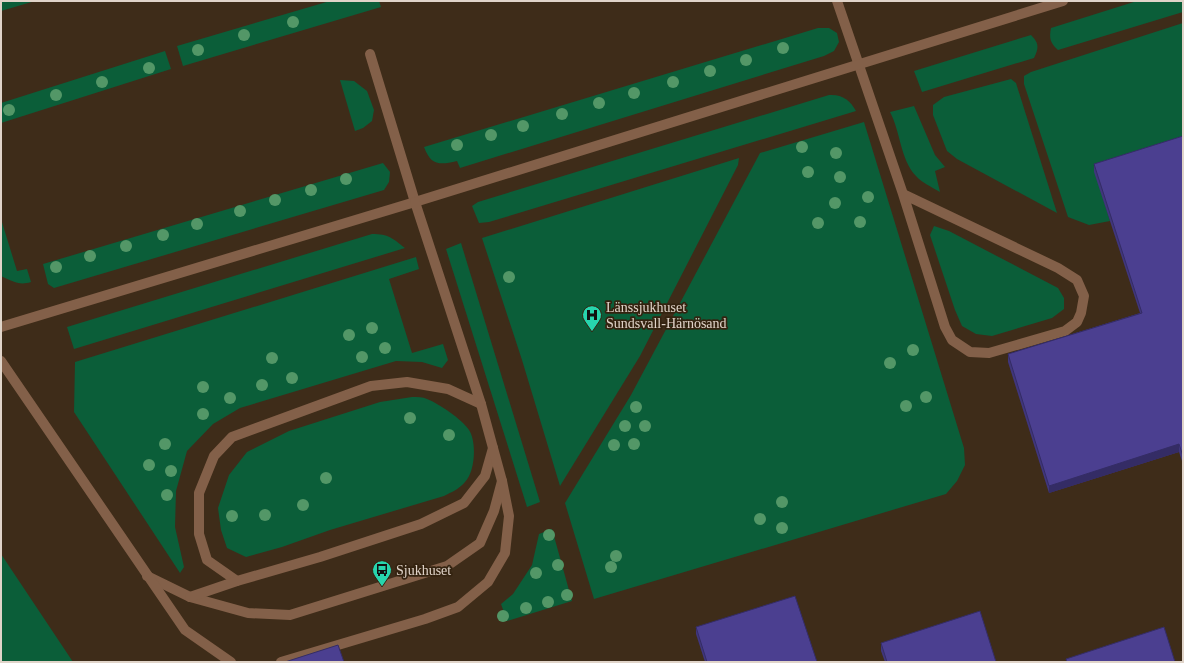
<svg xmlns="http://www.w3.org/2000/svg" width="1184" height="663" viewBox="0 0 1184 663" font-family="Georgia,serif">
<rect width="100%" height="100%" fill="#3e2c19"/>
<g fill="#0b5e39">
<polygon points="1,1 35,1 1,11"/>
<polygon points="330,1 379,1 381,7 183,66 177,46"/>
<path d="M1137,1H1183V12L1058,50C1050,43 1049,38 1051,28Z"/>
<polygon points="1183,23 1183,144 1095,172 1110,221 1089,225 1068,217 1024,84 1024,76 1031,72"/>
<path d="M818,28H829L837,33L839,42L834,51L824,56L460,168L457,161C440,165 431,166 424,147Z"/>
<path d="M1031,35C1039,43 1039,48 1034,58L922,92L914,71Z"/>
<polygon points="165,51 171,69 1,123 1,103"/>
<polygon points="1011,79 1016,83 1057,213 957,159 947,151 933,115 933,105 944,97"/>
<polygon points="340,80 354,81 367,91 374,110 372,121 363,128 355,131"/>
<path d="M829,95C842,94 850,100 856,111L489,222L479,223L472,206L478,202Z"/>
<path d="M914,106L935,155L945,167L935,171L940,192C932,187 922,183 916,176C900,159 901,133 890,112Z"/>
<polygon points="864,122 964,448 965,465 957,481 946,494 594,599 565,503 631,395 760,153"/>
<polygon points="739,158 738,165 640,356 560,486 522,360 482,238"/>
<polygon points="383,163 390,172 389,182 384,190 54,288 48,284 43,264"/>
<path d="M1,219L17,271L27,269L31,282C19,286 12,281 1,276Z"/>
<polygon points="934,226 949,231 1058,288 1064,298 1064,309 1052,318 992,336 976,334 962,326 955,310 930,235"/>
<path d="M372,234C389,234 392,238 405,248L74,349L67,327Z"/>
<polygon points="461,243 540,502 527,507 446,249"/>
<polygon points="416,257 419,269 389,279 412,353 443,344 448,360 442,368 422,362 396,361 240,408 213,424 187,451 176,491 175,527 184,567 180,573 74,412 75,362"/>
<path d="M412,397C417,397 423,397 427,399C438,403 463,420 469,430C477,442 475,472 465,482C459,489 452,492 444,496L330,530L282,547L246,557L227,548L221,530L218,508L229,475L247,452L289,431L380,402Z"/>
<polygon points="552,529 572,601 507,621 501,604 513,594 532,565 539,534"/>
<polygon points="1,554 73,662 1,662"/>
</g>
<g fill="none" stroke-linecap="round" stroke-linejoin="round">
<g stroke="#836049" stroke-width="10">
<polyline points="837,1 903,194 945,327 952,340 970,352 989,353 1065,331 1077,322 1081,313 1084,296 1077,280 1058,268 903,194"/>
<polyline points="370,54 415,202"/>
<polyline points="147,576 190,597 248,613 290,615 447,566 480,543 494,511 502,481"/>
<polyline points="237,581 207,560 199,534 199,493 214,456 232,437 371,386 407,382 448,389 481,404"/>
<polyline points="190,597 237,581 320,557 421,524 464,503 485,476 493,448"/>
</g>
<g stroke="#836049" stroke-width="10">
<polyline points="1,327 415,202 1063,1"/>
<polyline points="1,361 185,630 231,662"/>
<polyline points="281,662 425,619 458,607 488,582 505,553 509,516 502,481 481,404 415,202"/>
</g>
</g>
<g fill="#539767">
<circle cx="293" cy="22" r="6"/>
<circle cx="244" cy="35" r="6"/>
<circle cx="783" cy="48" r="6"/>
<circle cx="198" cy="50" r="6"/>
<circle cx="746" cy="60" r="6"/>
<circle cx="149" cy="68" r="6"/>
<circle cx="710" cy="71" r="6"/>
<circle cx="102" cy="82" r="6"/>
<circle cx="673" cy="82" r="6"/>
<circle cx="634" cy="93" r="6"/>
<circle cx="56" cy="95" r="6"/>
<circle cx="599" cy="103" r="6"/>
<circle cx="9" cy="110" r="6"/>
<circle cx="562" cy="114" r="6"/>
<circle cx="523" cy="126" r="6"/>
<circle cx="491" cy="135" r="6"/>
<circle cx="457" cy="145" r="6"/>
<circle cx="802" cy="147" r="6"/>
<circle cx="836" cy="153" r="6"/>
<circle cx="808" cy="172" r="6"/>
<circle cx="840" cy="177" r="6"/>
<circle cx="346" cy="179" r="6"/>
<circle cx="311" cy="190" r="6"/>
<circle cx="868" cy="197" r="6"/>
<circle cx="275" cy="200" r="6"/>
<circle cx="835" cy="203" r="6"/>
<circle cx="240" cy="211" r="6"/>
<circle cx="860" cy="222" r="6"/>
<circle cx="818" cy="223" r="6"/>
<circle cx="197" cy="224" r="6"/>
<circle cx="163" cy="235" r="6"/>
<circle cx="126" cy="246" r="6"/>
<circle cx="90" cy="256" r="6"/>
<circle cx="56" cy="267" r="6"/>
<circle cx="509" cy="277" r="6"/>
<circle cx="372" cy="328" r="6"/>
<circle cx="349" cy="335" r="6"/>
<circle cx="385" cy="348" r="6"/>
<circle cx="913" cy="350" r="6"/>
<circle cx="362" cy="357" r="6"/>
<circle cx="272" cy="358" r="6"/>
<circle cx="890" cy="363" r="6"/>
<circle cx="292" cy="378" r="6"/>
<circle cx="262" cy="385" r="6"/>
<circle cx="203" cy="387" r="6"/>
<circle cx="926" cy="397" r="6"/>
<circle cx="230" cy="398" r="6"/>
<circle cx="906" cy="406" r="6"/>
<circle cx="636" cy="407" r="6"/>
<circle cx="203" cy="414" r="6"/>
<circle cx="410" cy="418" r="6"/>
<circle cx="625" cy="426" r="6"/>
<circle cx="645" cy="426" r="6"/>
<circle cx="449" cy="435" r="6"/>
<circle cx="165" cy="444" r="6"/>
<circle cx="634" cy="444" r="6"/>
<circle cx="614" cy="445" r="6"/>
<circle cx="149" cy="465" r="6"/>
<circle cx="171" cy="471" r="6"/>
<circle cx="326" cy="478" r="6"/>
<circle cx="167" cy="495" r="6"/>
<circle cx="782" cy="502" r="6"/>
<circle cx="303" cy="505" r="6"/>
<circle cx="265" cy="515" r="6"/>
<circle cx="232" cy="516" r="6"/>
<circle cx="760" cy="519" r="6"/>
<circle cx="782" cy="528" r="6"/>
<circle cx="549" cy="535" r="6"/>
<circle cx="616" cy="556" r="6"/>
<circle cx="558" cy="565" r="6"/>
<circle cx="611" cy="567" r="6"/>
<circle cx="536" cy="573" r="6"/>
<circle cx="567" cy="595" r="6"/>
<circle cx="548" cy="602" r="6"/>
<circle cx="526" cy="608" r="6"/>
<circle cx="503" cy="616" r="6"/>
</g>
<g fill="#40367c">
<polygon points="1183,136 1183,464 1179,452 1049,493 1008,362 1008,354 1140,313 1094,172 1094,164"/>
<polygon points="696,627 817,662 705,662 696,634"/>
<polygon points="881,643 996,662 885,662 881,651"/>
</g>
<polygon fill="#342c65" points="1179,444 1179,452 1049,493 1049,486"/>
<g fill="#4b3f90" stroke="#342c65">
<polygon points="1183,136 1183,456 1179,444 1049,486 1008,354 1142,313 1094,164"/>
<polygon points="795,596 817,662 707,662 696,627"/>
<polygon points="980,611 996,662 887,662 881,643"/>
<polygon points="1164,627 1175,662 1067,662 1066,659"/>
<polygon points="338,645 344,662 285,662"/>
</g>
<defs>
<symbol id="hospital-pin" viewBox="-11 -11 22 30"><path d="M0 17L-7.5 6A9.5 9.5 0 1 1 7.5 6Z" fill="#27d5ad" stroke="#342310"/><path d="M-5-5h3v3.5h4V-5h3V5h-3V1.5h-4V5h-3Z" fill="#111"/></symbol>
<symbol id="bus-pin" viewBox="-11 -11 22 30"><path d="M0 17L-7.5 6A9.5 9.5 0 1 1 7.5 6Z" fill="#27d5ad" stroke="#342310"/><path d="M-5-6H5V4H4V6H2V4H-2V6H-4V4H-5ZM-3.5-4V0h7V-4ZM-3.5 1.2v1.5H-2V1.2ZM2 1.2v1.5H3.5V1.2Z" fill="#111"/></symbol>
</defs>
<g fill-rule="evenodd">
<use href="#hospital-pin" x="581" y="304" width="22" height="30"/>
<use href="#bus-pin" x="371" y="559" width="22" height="30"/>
</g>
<g text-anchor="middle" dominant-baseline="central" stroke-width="3.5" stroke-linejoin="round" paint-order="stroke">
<g font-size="14" fill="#e0d4c9" stroke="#342310" text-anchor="start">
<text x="606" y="307">Länssjukhuset<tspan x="606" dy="16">Sundsvall-Härnösand</tspan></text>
<text x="396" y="570">Sjukhuset</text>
</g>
</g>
<rect width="1184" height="663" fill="none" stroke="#e0d4c9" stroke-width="4"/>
</svg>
